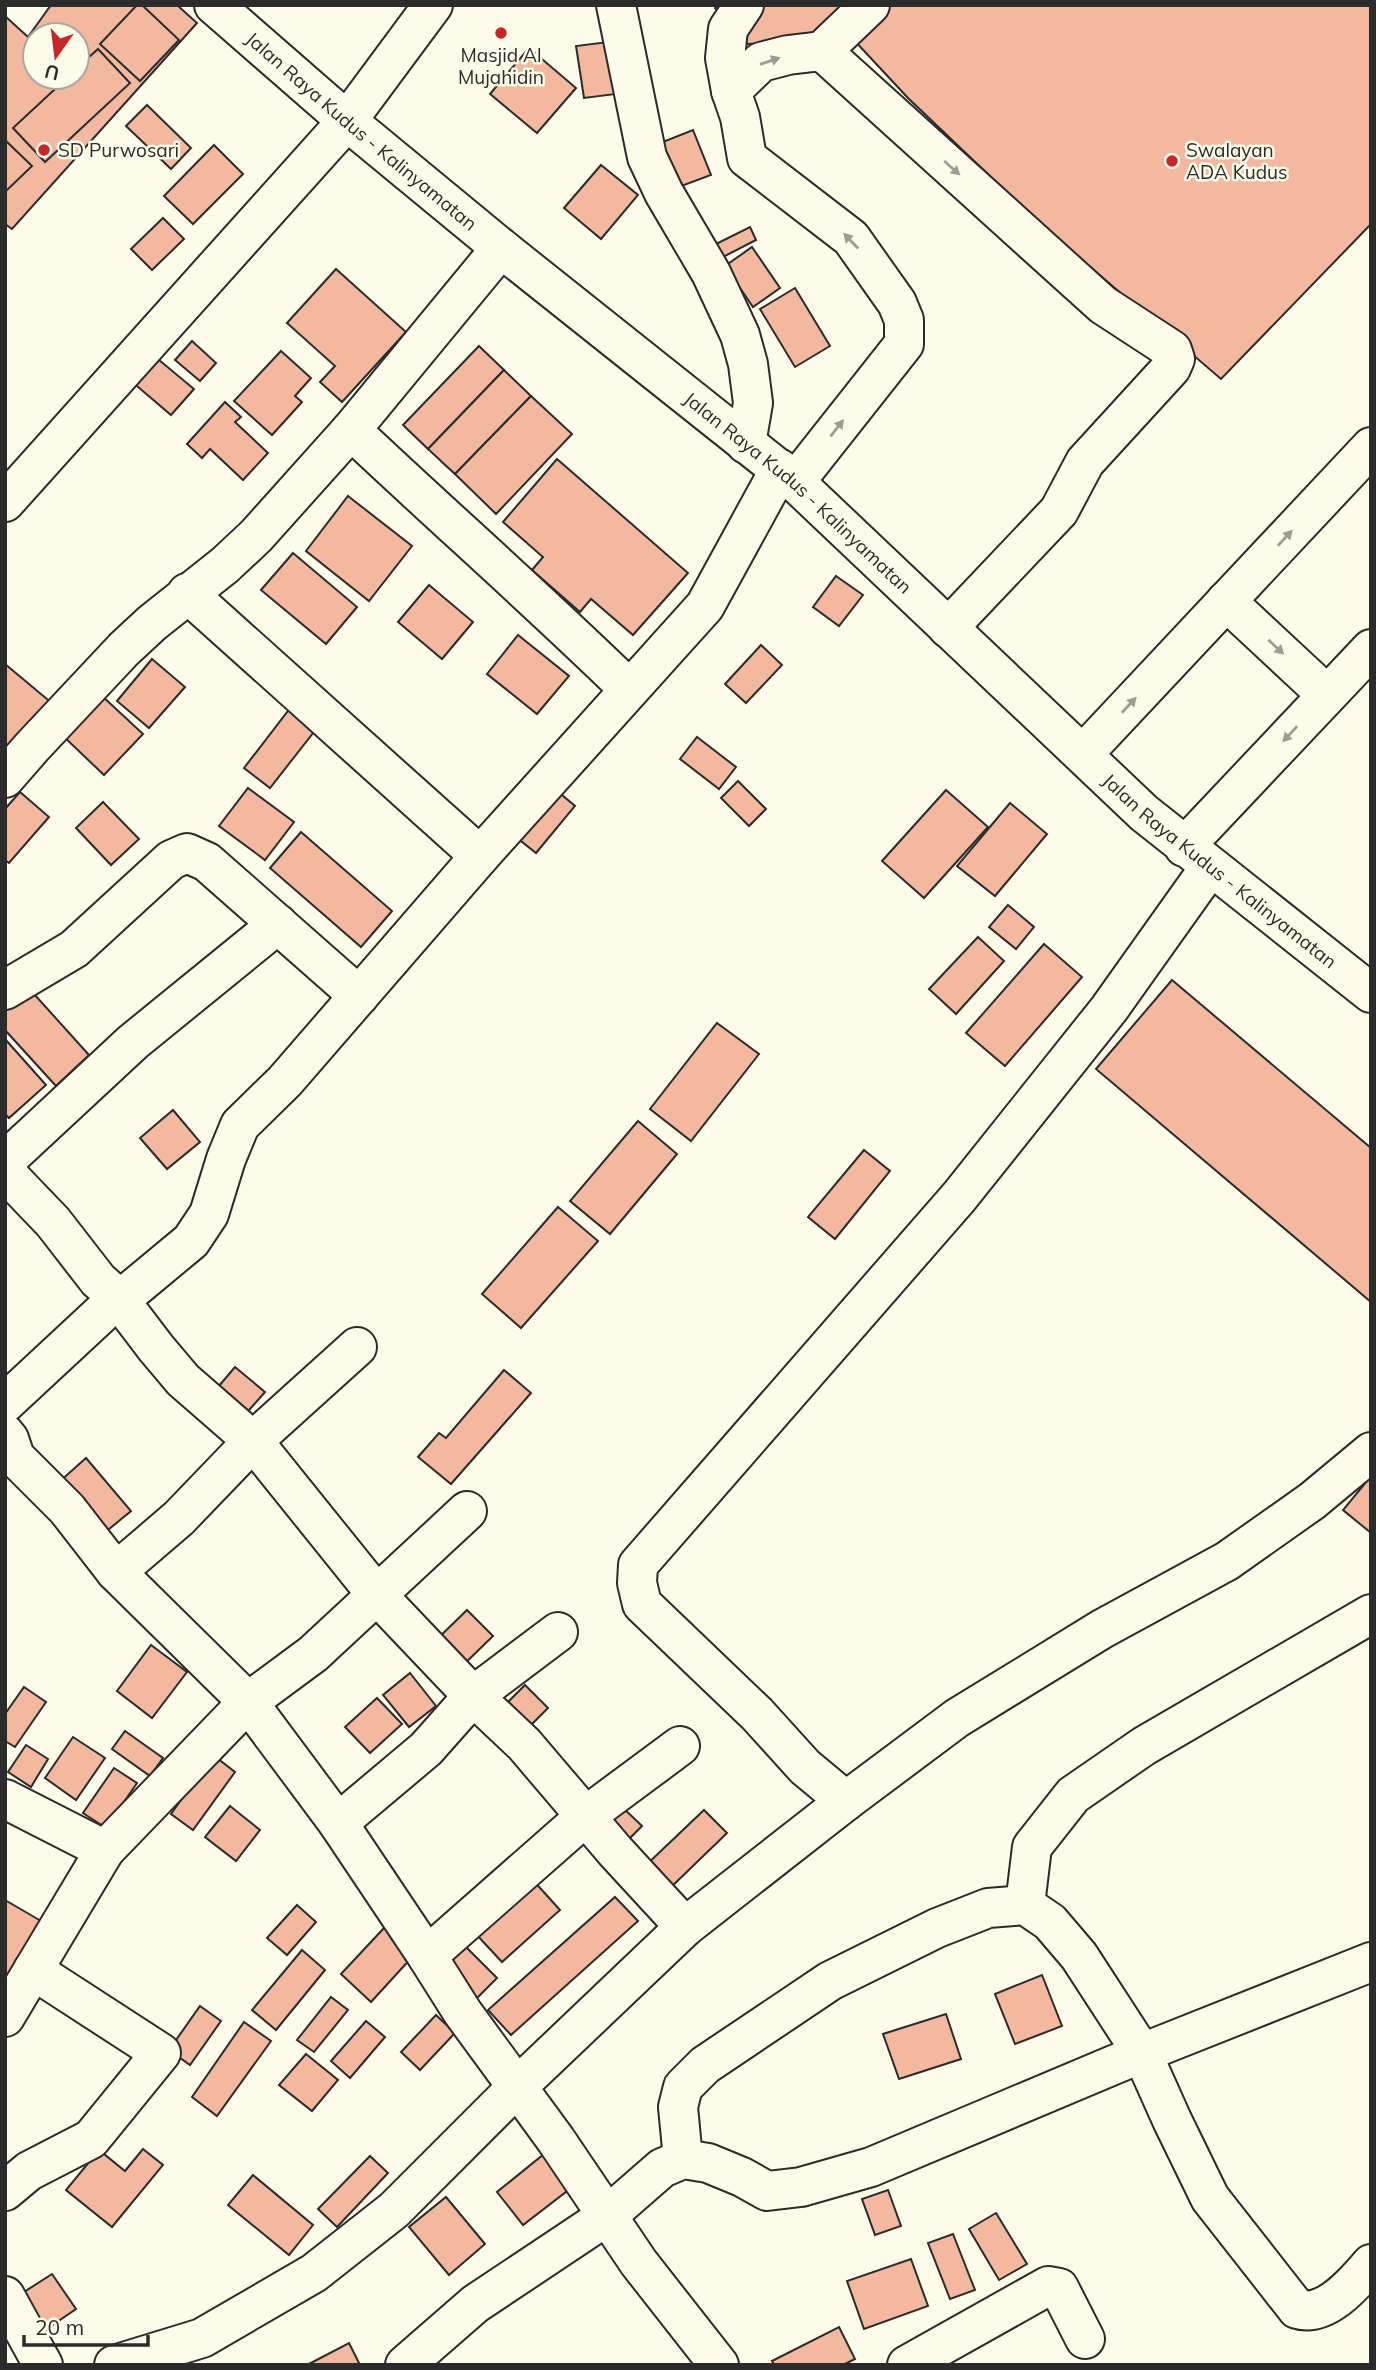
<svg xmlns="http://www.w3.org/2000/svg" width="1376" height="2370" viewBox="0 0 1376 2370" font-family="Mulish,sans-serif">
<rect width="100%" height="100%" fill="#fdfbea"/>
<g fill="#f2b8a0" stroke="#2b2b2b" stroke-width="2" fill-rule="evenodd">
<path d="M51,5H177L197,23L12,229L5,224V16L28,37ZM35,35H77V77H35Z"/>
<polygon points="137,5 142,5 179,40 140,81 100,44"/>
<polygon points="718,5 1371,5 1371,224 1221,379 1040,224 908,98 853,39 747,44 715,8"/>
<polygon points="608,42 616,94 584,98 576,46"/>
<polygon points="529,48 576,88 537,133 490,94"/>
<polygon points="98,49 130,83 45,162 13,128 68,77 77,77 77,68"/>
<polygon points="147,105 191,148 171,169 126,126"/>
<polygon points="693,130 711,175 668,191 650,147"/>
<polygon points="5,140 32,166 5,192"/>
<polygon points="214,145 243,174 193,224 164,196"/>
<polygon points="601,165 638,195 601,239 564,208"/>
<polygon points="163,218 184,239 152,270 131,249"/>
<polygon points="750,227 756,240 721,258 714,245"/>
<polygon points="752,247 780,288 753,307 725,266"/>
<polygon points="336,269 406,332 342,402 320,382 335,366 287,323"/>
<polygon points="795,288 830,346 795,367 760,309"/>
<polygon points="192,341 216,363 200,381 175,360"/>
<polygon points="479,346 504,370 428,449 403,425"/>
<polygon points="281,351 311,378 295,396 302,402 272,435 234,401"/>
<polygon points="153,355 194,389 171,415 131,381"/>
<polygon points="504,370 531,396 455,474 428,449"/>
<polygon points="531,396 572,434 496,514 455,474"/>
<polygon points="225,402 241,417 235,422 268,453 243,480 210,449 202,458 187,444"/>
<polygon points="557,459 688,573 633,635 591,599 580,612 532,570 543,557 503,522"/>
<polygon points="348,496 412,546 369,601 306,551"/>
<polygon points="293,553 357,607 326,644 261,590"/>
<polygon points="836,576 863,595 839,626 813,607"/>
<polygon points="429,585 473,622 442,659 398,622"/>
<polygon points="518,635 569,676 537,714 487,674"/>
<polygon points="761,645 782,665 746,703 725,684"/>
<polygon points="152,659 185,687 149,728 117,701"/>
<polygon points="5,664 53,704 5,761"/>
<polygon points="101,695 143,734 104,775 62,735"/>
<polygon points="291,707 317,728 270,788 244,768"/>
<polygon points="697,737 736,767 719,789 680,759"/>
<polygon points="738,781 766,809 749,826 721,798"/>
<polygon points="248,788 294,822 265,860 219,826"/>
<polygon points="556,790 575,806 536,853 516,837"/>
<polygon points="946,790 988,827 924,898 882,861"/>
<polygon points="20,792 49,817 9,863 5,860 5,809"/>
<polygon points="103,802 139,839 111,865 76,828"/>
<polygon points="1010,803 1047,834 995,896 957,866"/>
<polygon points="301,832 392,911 361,947 270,868"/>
<polygon points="1008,905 1034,927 1016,949 989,927"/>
<polygon points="978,937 1004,961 956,1014 929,989"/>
<polygon points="1044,944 1082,977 1005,1066 966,1033"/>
<polygon points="1172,980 1371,1148 1371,1302 1096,1069"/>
<polygon points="25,984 89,1055 56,1086 5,1030 5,1002"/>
<polygon points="717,1023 759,1054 691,1141 650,1109"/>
<polygon points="5,1039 46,1085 9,1118 5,1114"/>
<polygon points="173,1110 200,1142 167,1169 140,1138"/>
<polygon points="638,1121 677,1154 610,1234 570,1201"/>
<polygon points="864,1150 890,1171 835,1239 808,1217"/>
<polygon points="558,1207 598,1241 521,1328 482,1294"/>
<polygon points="235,1367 265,1392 242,1418 213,1393"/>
<polygon points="504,1370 531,1393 451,1484 418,1457 439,1433 446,1438"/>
<polygon points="86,1458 131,1511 103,1534 58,1483"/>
<polygon points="1371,1476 1371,1533 1343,1510"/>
<polygon points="467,1610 493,1636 457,1671 431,1645"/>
<polygon points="151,1645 187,1672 152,1718 117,1691"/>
<polygon points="410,1673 436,1706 409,1727 383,1695"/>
<polygon points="525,1685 548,1708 530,1726 506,1704"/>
<polygon points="24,1687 46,1702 15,1747 5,1741 5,1714"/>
<polygon points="377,1698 402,1724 370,1753 345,1727"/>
<polygon points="125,1731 163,1758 150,1776 112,1749"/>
<polygon points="73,1737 105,1758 76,1800 45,1778"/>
<polygon points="26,1745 48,1759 31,1787 8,1772"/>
<polygon points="213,1755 235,1772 193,1830 171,1814"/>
<polygon points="114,1768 137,1783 106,1828 83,1813"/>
<polygon points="617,1802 642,1826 625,1843 600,1820"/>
<polygon points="230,1806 260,1830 236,1861 205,1837"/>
<polygon points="704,1810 727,1833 666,1892 643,1868"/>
<polygon points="531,1878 560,1910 502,1962 474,1932"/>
<polygon points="615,1897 638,1921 511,2035 488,2010"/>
<polygon points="5,1900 41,1921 6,1979 5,1979"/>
<polygon points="297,1905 316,1922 287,1955 267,1938"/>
<polygon points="384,1928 414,1955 371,2002 341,1974"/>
<polygon points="458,1939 497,1978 477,1998 437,1959"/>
<polygon points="302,1950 325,1970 276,2030 252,2010"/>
<polygon points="1042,1975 1062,2026 1015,2044 995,1994"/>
<polygon points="331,1997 348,2010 314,2052 297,2040"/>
<polygon points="200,2006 221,2021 190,2065 169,2050"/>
<polygon points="946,2014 961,2059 899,2079 883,2034"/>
<polygon points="436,2015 455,2033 420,2070 401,2052"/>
<polygon points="366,2021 385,2037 350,2078 331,2061"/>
<polygon points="244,2022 271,2041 217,2116 192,2097"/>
<polygon points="306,2054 338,2080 312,2111 279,2085"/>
<polygon points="143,2149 163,2165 112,2227 66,2190 99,2150 125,2171"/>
<polygon points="544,2154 571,2188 523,2225 497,2192"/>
<polygon points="370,2156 388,2173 337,2227 318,2209"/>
<polygon points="253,2175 313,2225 289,2255 228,2205"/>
<polygon points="888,2190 901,2226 875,2235 862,2199"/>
<polygon points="446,2197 485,2244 449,2275 409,2227"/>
<polygon points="996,2213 1027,2264 999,2280 969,2229"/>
<polygon points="953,2234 975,2290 950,2299 928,2243"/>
<polygon points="911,2259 928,2306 864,2329 847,2281"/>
<polygon points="52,2274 76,2309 35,2337 10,2301"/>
<polygon points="839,2327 855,2359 843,2365 774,2365 772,2361"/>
<polygon points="349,2343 360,2365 307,2365"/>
</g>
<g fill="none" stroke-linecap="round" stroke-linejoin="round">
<defs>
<g id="minor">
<polyline points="616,5 647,157 664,193 711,273 740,335 748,364 753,403 746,444"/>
<polyline points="822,51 870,5"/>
<polyline points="731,91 725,58 728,29 744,5"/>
<path d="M351,430C443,517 539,601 629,689"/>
<polyline points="795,482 904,344 904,320 897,303 851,238 747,158 740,117 731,91 761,62 788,55 822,51 1103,305 1172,350 1175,359 1171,368 1085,462 1059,511 948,628"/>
<polyline points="5,502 347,121 433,5"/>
<polyline points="187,593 480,856"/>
<polyline points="1226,601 1327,695"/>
<polyline points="1083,754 1371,447"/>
<polyline points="5,778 32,747 124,649 152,623 225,565 256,536 351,430 501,248"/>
<polyline points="1184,847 1371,649"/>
<polyline points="1210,867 1109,1009 959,1197 638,1565 637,1583 642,1604 757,1714 805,1767 846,1801 957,1718 1102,1629 1227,1561 1312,1501 1371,1452"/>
<polyline points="5,990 74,949 171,860 187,853 207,862 359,996"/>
<polyline points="5,1161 133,1042 278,924"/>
<polyline points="5,1172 53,1222 98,1280 118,1298 5,1403"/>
<polyline points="5,1434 9,1439 15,1457 67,1509 116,1572 248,1702 338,1823 427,1956 463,2013 556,2140 639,2263 719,2365"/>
<polyline points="116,1572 179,1518 253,1441 357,1347"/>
<polyline points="5,1799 105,1850 248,1702 313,1654 467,1511"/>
<polyline points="338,1823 426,1749 473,1696 558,1632"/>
<polyline points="1025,1905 1032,1847 1073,1795 1144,1746 1371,1614"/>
<polyline points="685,1927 615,1851 524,1744 473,1696 377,1595 253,1441 183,1380 156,1348 118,1298 132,1290 191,1241 209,1214 226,1159 240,1125 285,1081 480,856 705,606 780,469"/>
<polyline points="427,1956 587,1815 680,1746"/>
<polyline points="5,2017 105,1850"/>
<path d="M683,2159L678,2107L683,2087L705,2065L830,1981L937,1928L988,1908L1025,1905L1050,1922L1079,1956L1142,2053L1172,2120L1210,2198L1297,2309C1325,2318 1354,2284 1371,2264"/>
<polyline points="5,2191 29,2171 91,2139 161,2053 33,1970"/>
<polyline points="5,2296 43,2365"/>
<polyline points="114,2365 202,2338 314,2273 394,2210 517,2087 685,1927 846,1801"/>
<polyline points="405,2365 475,2304 607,2216 662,2168 683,2159 708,2163 742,2177 767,2191 801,2187 871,2167 1142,2053 1371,1962"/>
<polyline points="907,2365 1048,2286 1059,2288 1085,2339"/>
</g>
<g id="major">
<path id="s1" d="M214,5L347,121L501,248L795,482L1144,813L1371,993"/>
</g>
</defs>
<use href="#minor" stroke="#2b2b2b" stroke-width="42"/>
<use href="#major" stroke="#2b2b2b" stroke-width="42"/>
<use href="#minor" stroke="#fdfbea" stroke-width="38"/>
<use href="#major" stroke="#fdfbea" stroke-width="38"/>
</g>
<defs><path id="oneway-solid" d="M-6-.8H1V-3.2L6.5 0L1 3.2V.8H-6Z" transform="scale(1.75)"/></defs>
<g fill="#9e9d94">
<use href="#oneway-solid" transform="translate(770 61) rotate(-19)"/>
<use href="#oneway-solid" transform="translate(952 168) rotate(42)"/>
<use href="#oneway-solid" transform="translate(851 241) rotate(-134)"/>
<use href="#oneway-solid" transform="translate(837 428) rotate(-52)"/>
<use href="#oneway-solid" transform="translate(1285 538) rotate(-47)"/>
<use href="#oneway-solid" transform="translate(1276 647) rotate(43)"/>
<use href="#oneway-solid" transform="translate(1129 705) rotate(-47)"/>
<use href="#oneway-solid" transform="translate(1290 734) rotate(133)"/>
</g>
<g fill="#c62828" stroke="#fdfbea" stroke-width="2.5">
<circle cx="501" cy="33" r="7"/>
<circle cx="44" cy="150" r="7"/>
<circle cx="1172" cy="161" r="7"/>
</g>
<g text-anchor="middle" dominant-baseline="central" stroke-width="5" stroke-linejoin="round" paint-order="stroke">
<g font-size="19" fill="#2b2b2b" stroke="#fdfbea" text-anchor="start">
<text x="501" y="55" text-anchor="middle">Masjid Al<tspan x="501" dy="22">Mujahidin</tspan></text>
<text x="58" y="150">SD Purwosari</text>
<text x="1186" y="150">Swalayan<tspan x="1186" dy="22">ADA Kudus</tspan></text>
</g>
<g font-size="19" fill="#2b2b2b" stroke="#fdfbea">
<text stroke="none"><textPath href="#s1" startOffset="194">Jalan Raya Kudus - Kalinyamatan</textPath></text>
<text stroke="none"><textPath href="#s1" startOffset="761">Jalan Raya Kudus - Kalinyamatan</textPath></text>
<text stroke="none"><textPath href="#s1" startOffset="1328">Jalan Raya Kudus - Kalinyamatan</textPath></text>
</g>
</g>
<rect width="1376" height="2370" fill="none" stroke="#2b2b2b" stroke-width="14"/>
<g transform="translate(56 56) rotate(194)"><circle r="33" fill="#fdfbea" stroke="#a9a89e" stroke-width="2"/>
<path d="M0-5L12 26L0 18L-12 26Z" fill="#c62828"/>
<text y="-10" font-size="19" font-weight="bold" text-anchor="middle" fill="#2b2b2b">U</text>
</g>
<path d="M24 2335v10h124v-10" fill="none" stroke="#2b2b2b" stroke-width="3.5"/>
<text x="35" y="2335" font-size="21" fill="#2b2b2b" stroke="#fdfbea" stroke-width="5" paint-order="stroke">20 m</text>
</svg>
